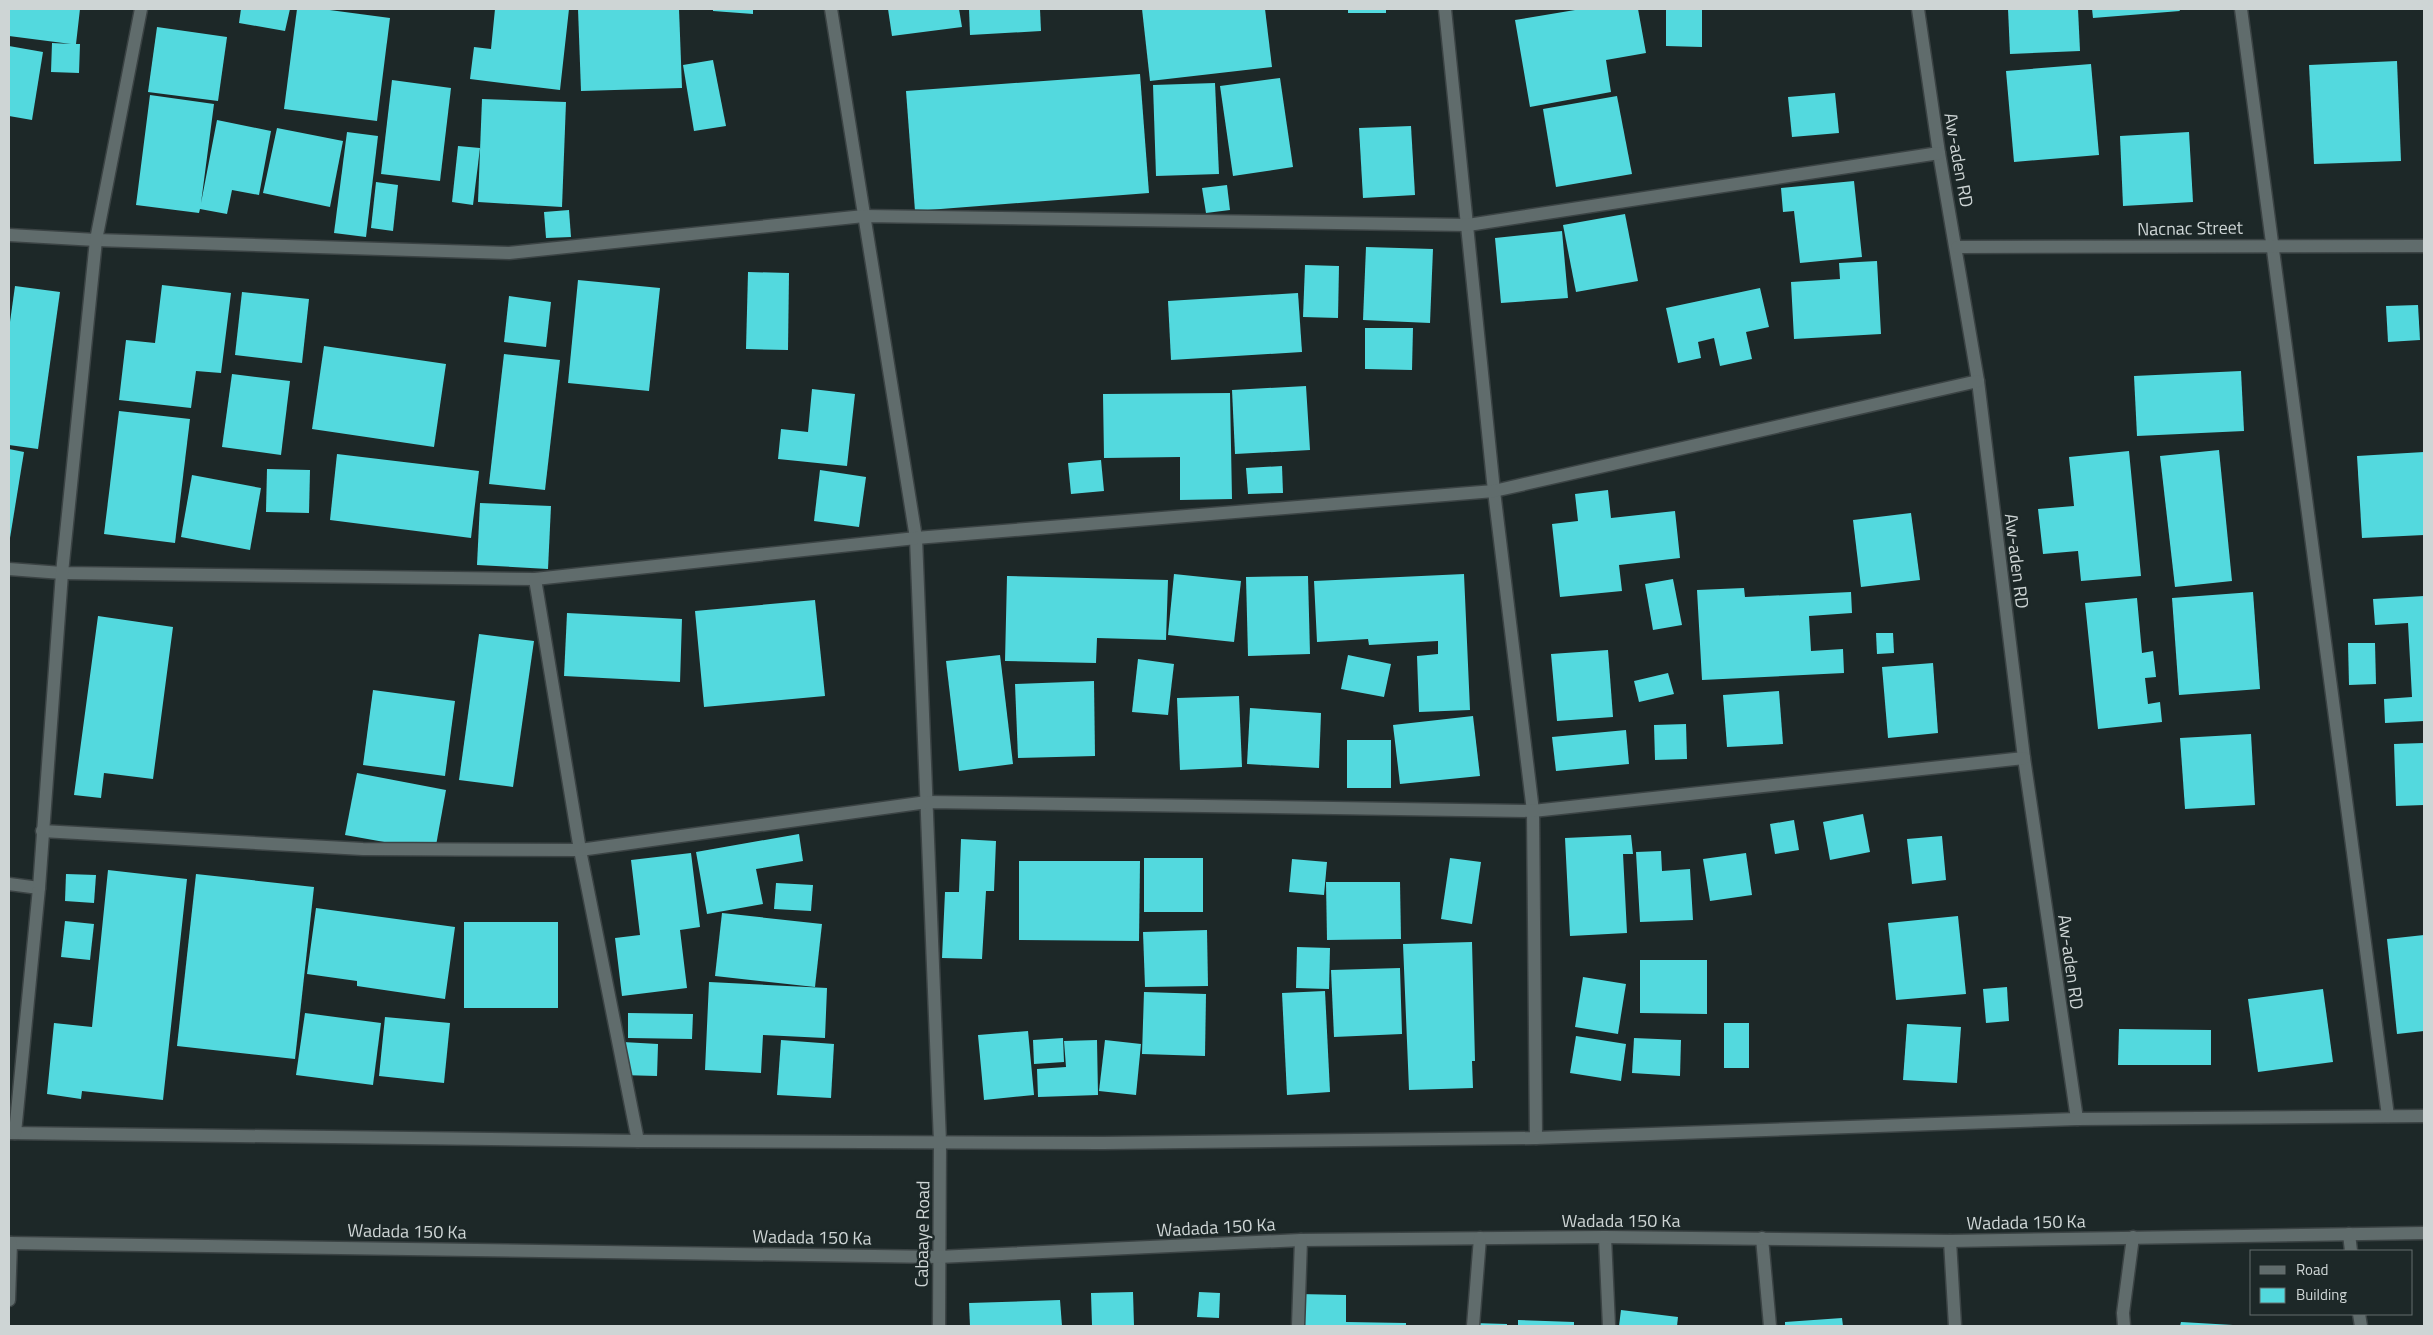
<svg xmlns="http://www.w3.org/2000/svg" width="2433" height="1335" viewBox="0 0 2433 1335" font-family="'Titillium Web',sans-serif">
<rect width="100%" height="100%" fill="#1d2828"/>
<g fill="#53d9de">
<polygon points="9,9 80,9 76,44 80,44 79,73 51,72 52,43 71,44 9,36"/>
<polygon points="241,9 290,9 285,31 239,23"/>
<polygon points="297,9 322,9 390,18 377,121 284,109"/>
<polygon points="495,9 569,9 560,90 470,79 474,47 491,49"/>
<polygon points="578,9 679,9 682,88 581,91"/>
<polygon points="713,9 753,9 753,14 713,11"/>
<polygon points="888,9 959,9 962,27 892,36"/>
<polygon points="969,9 1040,9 1041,31 970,35"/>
<polygon points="1142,9 1265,9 1272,67 1150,81"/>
<rect x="1348" y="9" width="38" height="4"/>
<polygon points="1581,9 1638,9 1646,53 1606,60 1611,92 1530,107 1515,20"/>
<polygon points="1666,9 1702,9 1702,47 1666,46"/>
<polygon points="2008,9 2078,9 2080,51 2010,54"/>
<polygon points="2092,9 2179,9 2180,11 2093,18"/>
<polygon points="157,27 227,37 218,101 148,92"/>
<polygon points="9,46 43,52 32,120 9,116"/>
<polygon points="713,60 726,126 694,131 683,65"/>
<polygon points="2397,61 2401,161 2314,164 2309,65"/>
<polygon points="2091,64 2099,155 2014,162 2006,71"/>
<polygon points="1140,74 1149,193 915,211 906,91"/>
<polygon points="1280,78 1293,167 1233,176 1220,86"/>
<polygon points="392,80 451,88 440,181 381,174"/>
<polygon points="1215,83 1219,174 1156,176 1153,85"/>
<polygon points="1835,93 1839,133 1792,137 1788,97"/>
<polygon points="150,95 214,104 201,203 217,120 271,131 259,195 232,190 227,214 200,209 199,213 136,205"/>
<polygon points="1617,96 1632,174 1556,187 1543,109"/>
<polygon points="482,99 566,102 562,207 478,202"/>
<polygon points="1411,126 1415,195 1363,198 1359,128"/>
<polygon points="277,128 343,141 330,207 263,193"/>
<polygon points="347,132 378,136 366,237 334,233"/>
<polygon points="2189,132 2193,202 2123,206 2120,136"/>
<polygon points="458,146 480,148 473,205 452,202"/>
<polygon points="1854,181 1862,257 1800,263 1794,211 1783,212 1781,188"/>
<polygon points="376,182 398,185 393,231 371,228"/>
<polygon points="1227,185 1230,210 1206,213 1202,188"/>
<polygon points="569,210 571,237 546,238 544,212"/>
<polygon points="1625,214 1638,281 1576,292 1563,225"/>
<polygon points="1562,231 1568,298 1501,303 1495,238"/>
<polygon points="1366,247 1433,249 1430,323 1363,320"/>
<polygon points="1877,261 1881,334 1794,339 1791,282 1840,279 1839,263"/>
<polygon points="1305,265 1339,266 1338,318 1303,317"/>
<polygon points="748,272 789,273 788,350 746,349"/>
<polygon points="578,280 660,288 649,391 568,383"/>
<polygon points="162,285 231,293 221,373 196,371 191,408 119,400 126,340 155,343"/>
<polygon points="15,286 60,292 38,449 9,445 9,329"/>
<polygon points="1760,288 1769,327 1746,332 1752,359 1720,366 1714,338 1698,342 1701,358 1678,363 1666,308"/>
<polygon points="242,292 309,299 302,363 235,355"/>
<polygon points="1298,293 1302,352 1171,360 1168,301"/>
<polygon points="509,296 551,302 546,347 504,342"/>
<polygon points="2418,305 2420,340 2388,342 2386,306"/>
<polygon points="1365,328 1413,328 1412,370 1365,369"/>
<polygon points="324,346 446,364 434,447 312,429"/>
<polygon points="504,354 560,360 545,490 489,484"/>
<polygon points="2241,371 2244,431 2137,436 2134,376"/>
<polygon points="232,374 290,381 281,455 222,447"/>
<polygon points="1306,386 1310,450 1235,454 1232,390"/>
<polygon points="812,389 855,394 847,466 778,459 781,429 808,432"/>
<polygon points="1230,393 1232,499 1180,500 1180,457 1104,458 1103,394"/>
<polygon points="119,411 190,419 175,543 104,534"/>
<polygon points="9,449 24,452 10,538 9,538"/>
<polygon points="2219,450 2232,581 2175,587 2160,456"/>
<polygon points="2129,451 2141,576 2081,581 2078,551 2043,554 2038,509 2074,506 2069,457"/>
<polygon points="2424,452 2424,535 2362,538 2357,456"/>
<polygon points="337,454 479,471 471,538 330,520"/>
<polygon points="1101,460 1104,491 1071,494 1068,463"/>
<polygon points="1282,466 1283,493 1248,494 1246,468"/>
<polygon points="267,469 310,470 309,513 266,512"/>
<polygon points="820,470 866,477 859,527 814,521"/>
<polygon points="192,475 261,488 250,550 181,537"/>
<polygon points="1608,490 1611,518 1675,511 1680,558 1619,565 1622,591 1560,597 1552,524 1578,521 1575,494"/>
<polygon points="480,503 551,506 548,569 477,565"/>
<polygon points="1911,513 1920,580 1861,587 1853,520"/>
<polygon points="1174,574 1241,581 1234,642 1168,635"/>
<polygon points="1464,574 1470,710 1419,712 1417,656 1438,654 1438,641 1369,645 1368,639 1317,642 1314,581"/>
<polygon points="1007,576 1168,580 1166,640 1097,638 1096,663 1005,661"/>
<polygon points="1308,576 1310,654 1248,656 1246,577"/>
<polygon points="1673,579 1682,625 1653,630 1645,584"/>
<polygon points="1744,588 1745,597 1851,592 1852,613 1809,616 1811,651 1843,649 1844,673 1702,680 1697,590"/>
<polygon points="2253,592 2260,689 2179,695 2172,598"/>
<polygon points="2424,596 2424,721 2385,723 2384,699 2412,697 2408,623 2375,625 2373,599"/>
<polygon points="2137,598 2142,653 2153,651 2156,677 2145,678 2148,704 2160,702 2162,722 2098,729 2085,603"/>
<polygon points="815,600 825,696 704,707 695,611"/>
<polygon points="567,613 682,619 680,682 564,676"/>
<polygon points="98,616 173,627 153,779 104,773 101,798 74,795"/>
<polygon points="1876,633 1893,633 1894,653 1877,654"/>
<polygon points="479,634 534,641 513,787 459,780"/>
<polygon points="2348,643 2375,643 2376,684 2349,685"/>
<polygon points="1608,650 1613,717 1557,721 1551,654"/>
<polygon points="1000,655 1013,764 959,771 946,661"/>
<polygon points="1348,655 1391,664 1384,697 1341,689"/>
<polygon points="1138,659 1174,664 1168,715 1132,712"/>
<polygon points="1933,663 1938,733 1888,738 1882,667"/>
<polygon points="1668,673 1674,694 1639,702 1634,681"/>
<polygon points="1094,681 1095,756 1018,758 1015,684"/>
<polygon points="373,690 455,701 445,776 363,765"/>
<polygon points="1779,691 1783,744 1727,747 1723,695"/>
<polygon points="1239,696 1242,767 1180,770 1177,698"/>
<polygon points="1250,708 1321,713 1319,768 1247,764"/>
<polygon points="1473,716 1480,776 1400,784 1393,725"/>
<polygon points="1686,724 1687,759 1655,760 1654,725"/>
<polygon points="1626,730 1629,764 1556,771 1552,737"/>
<polygon points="2251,734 2255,805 2185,809 2180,738"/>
<rect x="1347" y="740" width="44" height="48"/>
<polygon points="2424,743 2424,805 2396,806 2394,744"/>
<polygon points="357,773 446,790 435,851 345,835"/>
<polygon points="1863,814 1870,852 1830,860 1823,822"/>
<polygon points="1794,820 1799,850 1775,854 1770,824"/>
<polygon points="799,834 803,861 756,869 763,904 707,914 696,852"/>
<polygon points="1631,835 1633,854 1623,854 1627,933 1570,936 1565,838"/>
<polygon points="1942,836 1946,880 1912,884 1907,839"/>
<polygon points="961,839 996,841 994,891 986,891 982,959 942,958 945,892 959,892"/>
<polygon points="1661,851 1662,871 1690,869 1693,920 1640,922 1636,852"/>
<polygon points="691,853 700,927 680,930 687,988 622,996 615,938 640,935 631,860"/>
<polygon points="1746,853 1752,895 1710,901 1703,859"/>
<rect x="1144" y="858" width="59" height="54"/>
<polygon points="1450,858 1481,862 1472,924 1441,919"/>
<polygon points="1292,859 1327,862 1324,895 1289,892"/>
<polygon points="1019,861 1140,861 1139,941 1019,940"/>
<polygon points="108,870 187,879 163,1100 82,1091 81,1099 47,1094 54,1023 92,1027"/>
<polygon points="66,874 96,875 94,903 65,901"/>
<polygon points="196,874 314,887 295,1059 177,1046"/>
<polygon points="1326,882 1400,882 1401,939 1327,940"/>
<polygon points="776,883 813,885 811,911 774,909"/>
<polygon points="316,908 455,927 445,999 357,986 357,981 307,974"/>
<polygon points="722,913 822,924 815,987 715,976"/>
<polygon points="1958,916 1966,994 1896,1000 1888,923"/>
<polygon points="65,921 94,924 90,960 61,957"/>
<rect x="464" y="922" width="94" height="86"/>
<polygon points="1207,930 1208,986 1145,987 1143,932"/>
<polygon points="2424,935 2424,1031 2397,1034 2387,939"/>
<polygon points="1472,942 1475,1061 1472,1061 1473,1088 1409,1090 1403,944"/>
<polygon points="1297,947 1330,948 1329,989 1296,988"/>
<polygon points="1640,960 1707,960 1707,1014 1640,1013"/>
<polygon points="1400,968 1402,1034 1334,1037 1331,970"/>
<polygon points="1583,977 1626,984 1618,1034 1575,1027"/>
<polygon points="709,982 827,988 825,1038 763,1035 761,1073 705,1070"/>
<polygon points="2007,987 2009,1021 1986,1023 1983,989"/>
<polygon points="2323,989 2333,1062 2258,1072 2248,999"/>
<polygon points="1325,991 1330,1092 1287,1095 1282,993"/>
<polygon points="1144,992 1206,994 1205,1056 1142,1054"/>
<polygon points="305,1013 381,1023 373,1085 296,1075"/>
<polygon points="628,1013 693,1014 692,1039 628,1038"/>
<polygon points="385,1017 450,1023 444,1083 379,1076"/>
<rect x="1724" y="1023" width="25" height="45"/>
<polygon points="1907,1024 1961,1027 1957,1083 1903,1080"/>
<polygon points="2119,1029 2211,1030 2211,1065 2118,1065"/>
<polygon points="1028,1031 1034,1095 984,1100 978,1035"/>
<polygon points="1576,1036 1626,1044 1621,1081 1570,1073"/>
<polygon points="1063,1038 1064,1062 1034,1064 1033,1040"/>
<polygon points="1634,1038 1681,1040 1680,1076 1632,1073"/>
<polygon points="781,1040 834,1044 831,1098 777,1095"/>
<polygon points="1097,1040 1098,1095 1038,1097 1037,1069 1066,1067 1064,1041"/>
<polygon points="1105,1040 1141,1044 1136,1095 1099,1091"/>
<polygon points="623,1042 658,1044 657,1076 621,1075"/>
<polygon points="1133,1292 1134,1326 1092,1326 1091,1293"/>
<polygon points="1199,1292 1220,1293 1219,1318 1197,1317"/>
<polygon points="1299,1294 1346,1295 1346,1322 1406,1323 1406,1326 1298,1326"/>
<polygon points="1060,1300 1062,1326 970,1326 969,1303"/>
<polygon points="1621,1310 1678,1317 1677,1326 1619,1326"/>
<polygon points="1842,1318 1843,1326 1785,1326 1785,1322"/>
<polygon points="1518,1320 1574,1322 1574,1326 1518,1326"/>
<polygon points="2181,1322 2233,1325 2233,1326 2180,1326"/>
<polygon points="1473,1323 1507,1324 1507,1326 1473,1326"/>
</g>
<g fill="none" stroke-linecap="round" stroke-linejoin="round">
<defs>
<g id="minor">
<polyline points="831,9 916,538 940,1142 939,1326"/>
<polyline points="1445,9 1494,491 1533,811 1536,1138"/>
<polyline points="1918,9 1939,153 1978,381 2024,758 2077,1119"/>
<polyline points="2241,9 2388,1116"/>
<polyline points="9,235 96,240 509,253 864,216 1468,225 1939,153"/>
<polyline points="1957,247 2424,246"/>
<polyline points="9,569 62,573 535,579 916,538 1494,491 1978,381"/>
<polyline points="535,579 580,850 638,1141"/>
<polyline points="42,831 363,849 580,850 927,802 1533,811 2024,758"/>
<polyline points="9,884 39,888"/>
<polyline points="9,1133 638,1141 1103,1143 1536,1138 2077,1119 2424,1116"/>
<polyline points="15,1133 39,888 62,573 96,240 141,9"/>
<polyline points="2349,1234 2351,1251"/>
<polyline points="1605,1237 1609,1326"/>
<polyline points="1762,1238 1770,1326"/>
<polyline points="1950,1241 1955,1326"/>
<polyline points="9,1243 938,1257 1301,1240 1605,1237 1950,1241 2424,1233"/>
<polyline points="9,1300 11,1243"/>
<polyline points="2359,1314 2361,1326"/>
<polyline points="1298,1326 1301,1240"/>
<polyline points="1473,1326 1480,1238"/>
<polyline points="2124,1326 2123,1313 2133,1237"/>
</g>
</defs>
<use href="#minor" stroke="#3b4344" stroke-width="15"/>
<use href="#minor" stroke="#606c6c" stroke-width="12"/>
</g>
<g text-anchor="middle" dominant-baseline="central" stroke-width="5" stroke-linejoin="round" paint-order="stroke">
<g font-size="18" fill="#ced5d5" stroke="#1d2828">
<text transform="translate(1959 160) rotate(80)">Aw-aden RD</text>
<text transform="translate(2190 228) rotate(-1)">Nacnac Street</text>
<text transform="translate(2017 561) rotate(83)">Aw-aden RD</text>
<text transform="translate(2071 962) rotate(82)">Aw-aden RD</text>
<text x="1621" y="1220">Wadada 150 Ka</text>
<text transform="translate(2026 1222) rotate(-1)">Wadada 150 Ka</text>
<text transform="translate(1216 1227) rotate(-3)">Wadada 150 Ka</text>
<text transform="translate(407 1231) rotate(1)">Wadada 150 Ka</text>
<text transform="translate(922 1234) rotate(-89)">Cabaaye Road</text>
<text transform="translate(812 1237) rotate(1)">Wadada 150 Ka</text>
</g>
</g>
<rect width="2433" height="1335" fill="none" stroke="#ced5d5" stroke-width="20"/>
<rect x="2250" y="1250" width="162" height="65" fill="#1d2828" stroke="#646d6d"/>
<rect x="2260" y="1266" width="25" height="8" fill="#606c6c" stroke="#646d6d"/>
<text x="2296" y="1275" font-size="15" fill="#ced5d5">Road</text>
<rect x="2260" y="1288" width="25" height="15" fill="#53d9de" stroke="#646d6d"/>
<text x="2296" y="1300" font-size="15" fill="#ced5d5">Building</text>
</svg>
